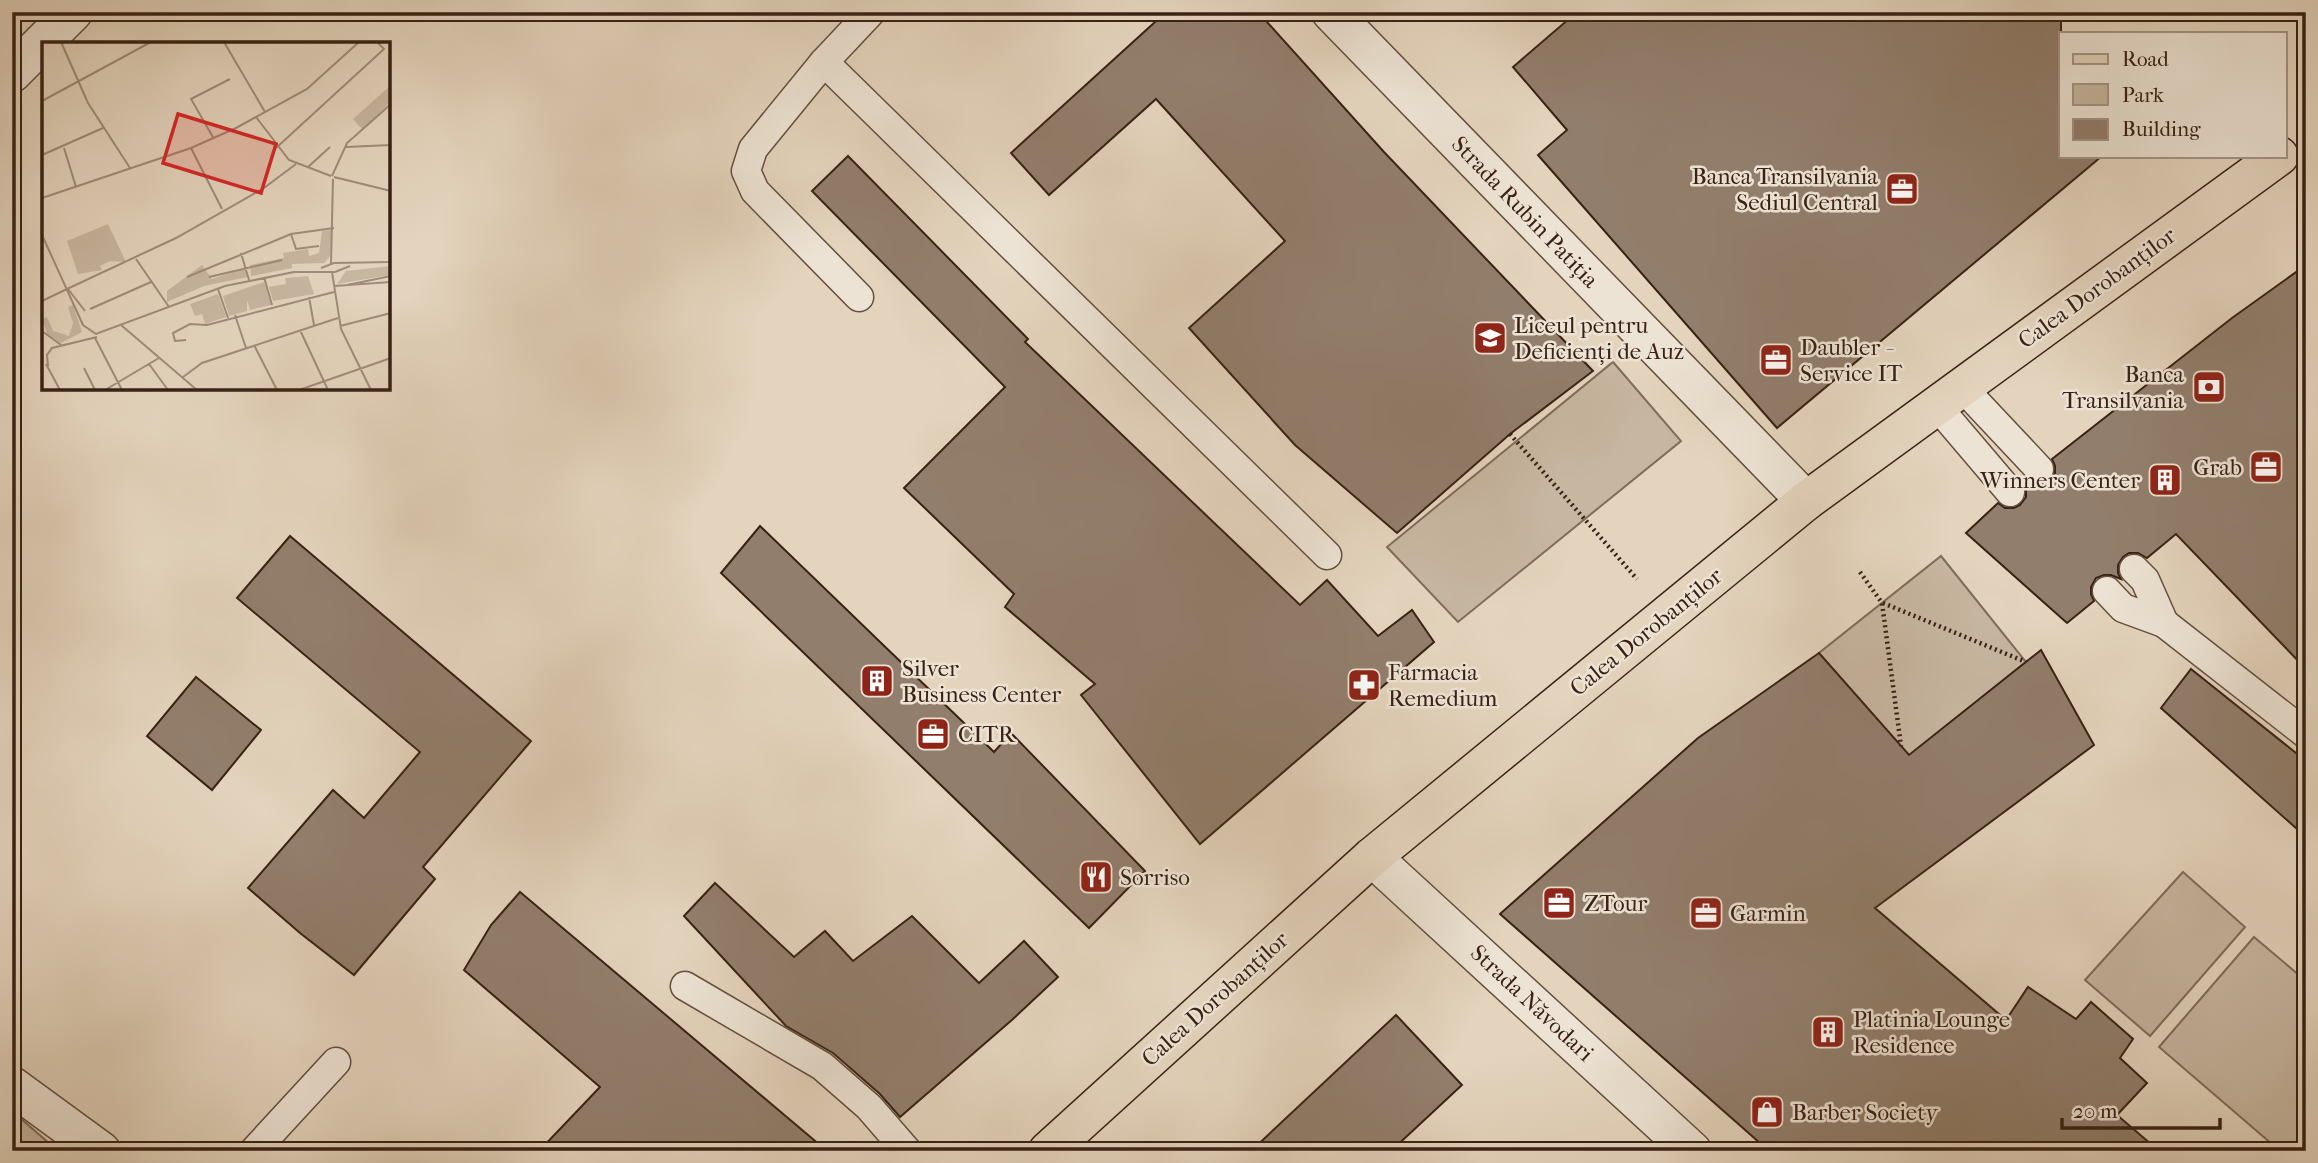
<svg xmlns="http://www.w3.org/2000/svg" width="2318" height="1163" viewBox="0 0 2318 1163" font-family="'IM FELL French Canon',serif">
<rect width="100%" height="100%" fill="#e4d4bd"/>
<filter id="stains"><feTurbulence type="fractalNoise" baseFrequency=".00286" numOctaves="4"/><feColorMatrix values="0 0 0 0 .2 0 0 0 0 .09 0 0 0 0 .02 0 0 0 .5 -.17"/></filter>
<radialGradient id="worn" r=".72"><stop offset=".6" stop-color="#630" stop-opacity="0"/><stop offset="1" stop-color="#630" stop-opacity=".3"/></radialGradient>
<g fill="#c7b6a0" stroke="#806c5a" stroke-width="2">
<polygon points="1613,362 1681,441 1458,622 1387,547"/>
<polygon points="1941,556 2026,662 1909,756 1819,653"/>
<polygon points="2183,872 2245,927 2150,1036 2085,980"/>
<polygon points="2254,937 2306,981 2306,1151 2280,1151 2159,1047"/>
<polygon points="12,1111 58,1151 12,1151"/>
</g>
<g fill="#927e6c" stroke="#392115" stroke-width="2">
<polygon points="1166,12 1258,12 1384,152 1593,371 1510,434 1397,533 1295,445 1189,328 1285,241 1156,99 1049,195 1011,153"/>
<polygon points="1577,12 2061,12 2061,156 2102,156 1777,428 1538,155 1567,130 1513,67"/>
<polygon points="848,156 1028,339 1025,342 1300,605 1327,580 1378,636 1412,610 1434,642 1200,844 1081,695 1095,684 1005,607 1014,594 904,488 1005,387 812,191"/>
<polygon points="2306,265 2306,669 2176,534 2147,558 2138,553 2129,553 2123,557 2118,565 2118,573 2121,579 2111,575 2104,575 2096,578 2091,587 2091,594 2094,601 2067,623 1966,533 1998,503 2005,508 2014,508 2020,505 2026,497 2026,490 2023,482 2026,479 2034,485 2042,485 2050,482 2055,473 2055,466 2052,459 2232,318"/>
<polygon points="760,526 994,752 1011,733 1145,871 1089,928 721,573"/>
<polygon points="290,536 531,741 423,867 435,879 354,975 300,933 248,888 333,790 364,818 420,752 237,598"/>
<polygon points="2041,650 2094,745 1875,908 2006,1020 2028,987 2076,1019 2091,1002 2133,1039 2120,1058 2147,1083 2117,1115 2159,1151 1769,1151 1500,914 1698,738 1819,653 1909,755"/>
<polygon points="2191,669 2306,761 2306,837 2161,708"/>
<polygon points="196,677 261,730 212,790 147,736"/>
<polygon points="715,883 794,957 825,931 853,961 912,916 979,983 1024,941 1058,977 1013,1019 900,1117 880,1094 833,1053 786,1026 684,916"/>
<polygon points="520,892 827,1151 539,1151 600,1087 464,970 491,925"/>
<polygon points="1396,1015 1462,1085 1391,1151 1251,1151"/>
</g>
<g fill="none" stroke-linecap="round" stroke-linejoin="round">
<defs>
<g id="service">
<polyline points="824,62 1327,555"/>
<polyline points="859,297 755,191 746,171 753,149 824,62 871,12"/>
<polyline points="1961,386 2039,469"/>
<polyline points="1936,405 2010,492"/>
<polyline points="2134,569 2145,580 2164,623"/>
<polyline points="2107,591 2123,608 2164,623 2306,734"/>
<polyline points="685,986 822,1066 869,1107 907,1151"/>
<polyline points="254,1151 336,1062"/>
</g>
<g id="minor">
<polyline points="1331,12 1806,501"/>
<polyline points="12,73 73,12"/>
<polyline points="1372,857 1692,1151"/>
<polyline points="12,1086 101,1151"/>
</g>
<polyline id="primary" points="1048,1151 1372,857 1806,501 2279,156"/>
</defs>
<use href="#service" stroke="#644e3f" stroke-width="31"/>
<use href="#minor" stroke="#644e3f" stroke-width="41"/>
<use href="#primary" stroke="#392115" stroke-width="41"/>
<g stroke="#392115" stroke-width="4.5" stroke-dasharray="2 3.5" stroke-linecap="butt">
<polyline points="1510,434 1637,579"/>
<polyline points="1860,572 1882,603 1901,746"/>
<polyline points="1883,603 2026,662"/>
</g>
<use href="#service" stroke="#ede3d4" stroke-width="28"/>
<use href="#minor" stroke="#ede3d4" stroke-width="38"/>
<use href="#primary" stroke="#e4d4bd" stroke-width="38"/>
</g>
<defs>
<symbol id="office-square" viewBox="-11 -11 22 22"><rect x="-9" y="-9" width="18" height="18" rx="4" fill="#8f2418" stroke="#ede3d4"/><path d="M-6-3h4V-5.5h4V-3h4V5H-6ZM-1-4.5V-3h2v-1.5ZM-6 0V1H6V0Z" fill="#fff"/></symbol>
<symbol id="school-square" viewBox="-11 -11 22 22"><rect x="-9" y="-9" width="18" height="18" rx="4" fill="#8f2418" stroke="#ede3d4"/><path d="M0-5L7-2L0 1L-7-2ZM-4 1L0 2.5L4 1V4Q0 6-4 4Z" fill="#fff"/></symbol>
<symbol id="bank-square" viewBox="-11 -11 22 22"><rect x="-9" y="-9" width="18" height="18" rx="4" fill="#8f2418" stroke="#ede3d4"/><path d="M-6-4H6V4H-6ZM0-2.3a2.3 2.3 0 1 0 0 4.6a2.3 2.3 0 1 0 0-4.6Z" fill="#fff"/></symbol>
<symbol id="building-square" viewBox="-11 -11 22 22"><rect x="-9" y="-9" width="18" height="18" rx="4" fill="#8f2418" stroke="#ede3d4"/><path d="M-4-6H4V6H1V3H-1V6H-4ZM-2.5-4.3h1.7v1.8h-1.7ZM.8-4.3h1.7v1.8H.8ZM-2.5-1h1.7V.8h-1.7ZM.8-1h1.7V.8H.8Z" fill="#fff"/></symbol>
<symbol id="pharmacy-square" viewBox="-11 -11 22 22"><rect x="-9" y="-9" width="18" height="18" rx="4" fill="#8f2418" stroke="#ede3d4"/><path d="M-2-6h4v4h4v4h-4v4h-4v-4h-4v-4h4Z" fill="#fff"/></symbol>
<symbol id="restaurant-square" viewBox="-11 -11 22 22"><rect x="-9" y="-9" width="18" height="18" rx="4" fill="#8f2418" stroke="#ede3d4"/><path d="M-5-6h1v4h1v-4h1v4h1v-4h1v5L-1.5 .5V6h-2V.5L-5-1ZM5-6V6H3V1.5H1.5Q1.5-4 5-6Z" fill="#fff"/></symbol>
<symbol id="shop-square" viewBox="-11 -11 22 22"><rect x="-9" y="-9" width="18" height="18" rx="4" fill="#8f2418" stroke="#ede3d4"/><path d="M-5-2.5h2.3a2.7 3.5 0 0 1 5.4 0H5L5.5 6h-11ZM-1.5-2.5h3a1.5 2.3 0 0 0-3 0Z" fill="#fff"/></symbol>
</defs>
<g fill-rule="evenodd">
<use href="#office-square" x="1883" y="170" width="38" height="38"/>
<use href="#school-square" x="1471" y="319" width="38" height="38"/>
<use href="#office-square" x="1757" y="341" width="38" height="38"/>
<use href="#bank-square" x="2190" y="368" width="38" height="38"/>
<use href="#office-square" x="2247" y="448" width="38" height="38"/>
<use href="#building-square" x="2146" y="461" width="38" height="38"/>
<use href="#building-square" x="858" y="662" width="38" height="38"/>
<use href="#pharmacy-square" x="1345" y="666" width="38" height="38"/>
<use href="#office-square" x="914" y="715" width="38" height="38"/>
<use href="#restaurant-square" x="1077" y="858" width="38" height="38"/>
<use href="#office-square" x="1540" y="884" width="38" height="38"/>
<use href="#office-square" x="1687" y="894" width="38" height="38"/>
<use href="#building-square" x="1809" y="1013" width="38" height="38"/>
<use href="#shop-square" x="1748" y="1093" width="38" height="38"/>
</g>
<g text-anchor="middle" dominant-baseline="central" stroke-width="5" stroke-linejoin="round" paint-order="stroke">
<g font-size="23" fill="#392115" stroke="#ede3d4" text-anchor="start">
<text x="1878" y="176" text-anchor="end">Banca Transilvania<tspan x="1878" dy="26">Sediul Central</tspan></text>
<text x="1514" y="325">Liceul pentru<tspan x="1514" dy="26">Deficienți de Auz</tspan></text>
<text x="1800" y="347">Daubler -<tspan x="1800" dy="26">Service IT</tspan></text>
<text x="2184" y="374" text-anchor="end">Banca<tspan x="2184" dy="26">Transilvania</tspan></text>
<text x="2242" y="467" text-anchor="end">Grab</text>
<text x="2140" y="480" text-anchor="end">Winners Center</text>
<text x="902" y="668">Silver<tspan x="902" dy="26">Business Center</tspan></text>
<text x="1388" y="672">Farmacia<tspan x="1388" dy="26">Remedium</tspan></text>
<text x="958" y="734">CITR</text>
<text x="1120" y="877">Sorriso</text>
<text x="1584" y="903">ZTour</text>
<text x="1730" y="913">Garmin</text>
<text x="1853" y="1019">Platinia Lounge<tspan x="1853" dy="26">Residence</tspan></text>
<text x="1792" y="1112">Barber Society</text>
</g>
<g font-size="23" fill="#392115" stroke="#ede3d4">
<text transform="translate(1525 212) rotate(46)">Strada Rubin Patiția</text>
<text transform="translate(2097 288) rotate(-36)">Calea Dorobanților</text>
<text transform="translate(1646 632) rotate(-39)">Calea Dorobanților</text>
<text transform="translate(1215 999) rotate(-42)">Calea Dorobanților</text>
<text transform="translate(1532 1003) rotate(43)">Strada Năvodari</text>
</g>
</g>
<g transform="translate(42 42)">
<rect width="348" height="348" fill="#e4d4bd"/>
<path d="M348,44V60L321,88L311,77ZM66,182L84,220L68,219L58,224L60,228L36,232L25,199ZM290,188L289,213L282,221L250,222V226L209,234L208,223L242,216L241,211L266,207L267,214L277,211L280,189ZM160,223L170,237L203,226L206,235L162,244L125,260V249ZM348,224V233L295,242L304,229ZM266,234L272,252L231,259L227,245L244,242L243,236ZM222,240L229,263L208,268L205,258V269L187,274L181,254ZM176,252L184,275L163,282L160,272L153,274L148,262ZM31,263L40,290L19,301L5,292L0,277L5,275L11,289L27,294L31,281L26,265Z" fill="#c7b6a0"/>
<path fill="none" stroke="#a08c7a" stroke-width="2" d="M19,0L46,61L88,126M182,0L223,70M0,59L109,0M214,75L247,118L289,134M172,97L149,57L188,37M304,105L349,103M22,106L34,145M149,106L180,167M234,106L342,7L335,0M0,113L61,86M266,125L288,105M290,134L305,101L349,62M292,135L349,149M0,156L149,106L194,86L265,47L317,0M249,192L254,207L277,204M0,193L41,283L54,292L183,244L252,230H293L308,224M199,211L207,238M94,217L127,265M289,222L291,137M279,226L292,221L349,220M290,230L299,287L329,348M145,235L249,192L292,186M167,235L240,218M222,235L230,263M305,243L349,234M292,244L349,240M25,247L134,196L222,146L254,122M26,247L43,269M176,247L186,276M267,255L272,283M0,259L25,247M48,267L109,240M193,273L204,306M79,283L155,348M298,284L349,271M258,288L286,348M0,289L19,303M53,296L80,348M144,298L133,299L131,291L148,282L165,283L292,250M212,303L235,348M4,322L18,348M107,322L126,348M6,324L5,313L10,306L55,295M42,326L53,348M141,335L160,321L296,276M63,348L117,316M257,348L349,316"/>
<path fill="#d62828" fill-opacity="0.15" stroke="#d62828" stroke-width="3.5" d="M136,72L234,102L219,151L121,121Z"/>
<rect width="348" height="348" fill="none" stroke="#392115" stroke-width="3.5"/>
</g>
<rect width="2318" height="1163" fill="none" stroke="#e4d4bd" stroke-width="42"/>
<rect x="14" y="14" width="2290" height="1135" fill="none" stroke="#392115" stroke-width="3.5"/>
<rect x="21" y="21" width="2276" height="1121" fill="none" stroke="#392115" stroke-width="2"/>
<rect x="2059" y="32" width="228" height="126" fill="#ede3d4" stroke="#a59588" stroke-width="2"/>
<rect x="2073" y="54" width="35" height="10" fill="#e4d4bd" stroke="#a59588" stroke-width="2"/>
<text x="2122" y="66" font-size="21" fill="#392115">Road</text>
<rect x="2073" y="84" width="35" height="21" fill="#c7b6a0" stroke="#a59588" stroke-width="2"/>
<text x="2122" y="102" font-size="21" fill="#392115">Park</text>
<rect x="2073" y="119" width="35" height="21" fill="#927e6c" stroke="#a59588" stroke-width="2"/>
<text x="2122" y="136" font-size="21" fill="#392115">Building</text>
<path d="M2062 1118v10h158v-10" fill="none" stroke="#392115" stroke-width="3.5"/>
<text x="2073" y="1118" font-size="21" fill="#392115" stroke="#ede3d4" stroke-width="5" paint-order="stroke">20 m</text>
<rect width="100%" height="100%" filter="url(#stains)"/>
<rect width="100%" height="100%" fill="url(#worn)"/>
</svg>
